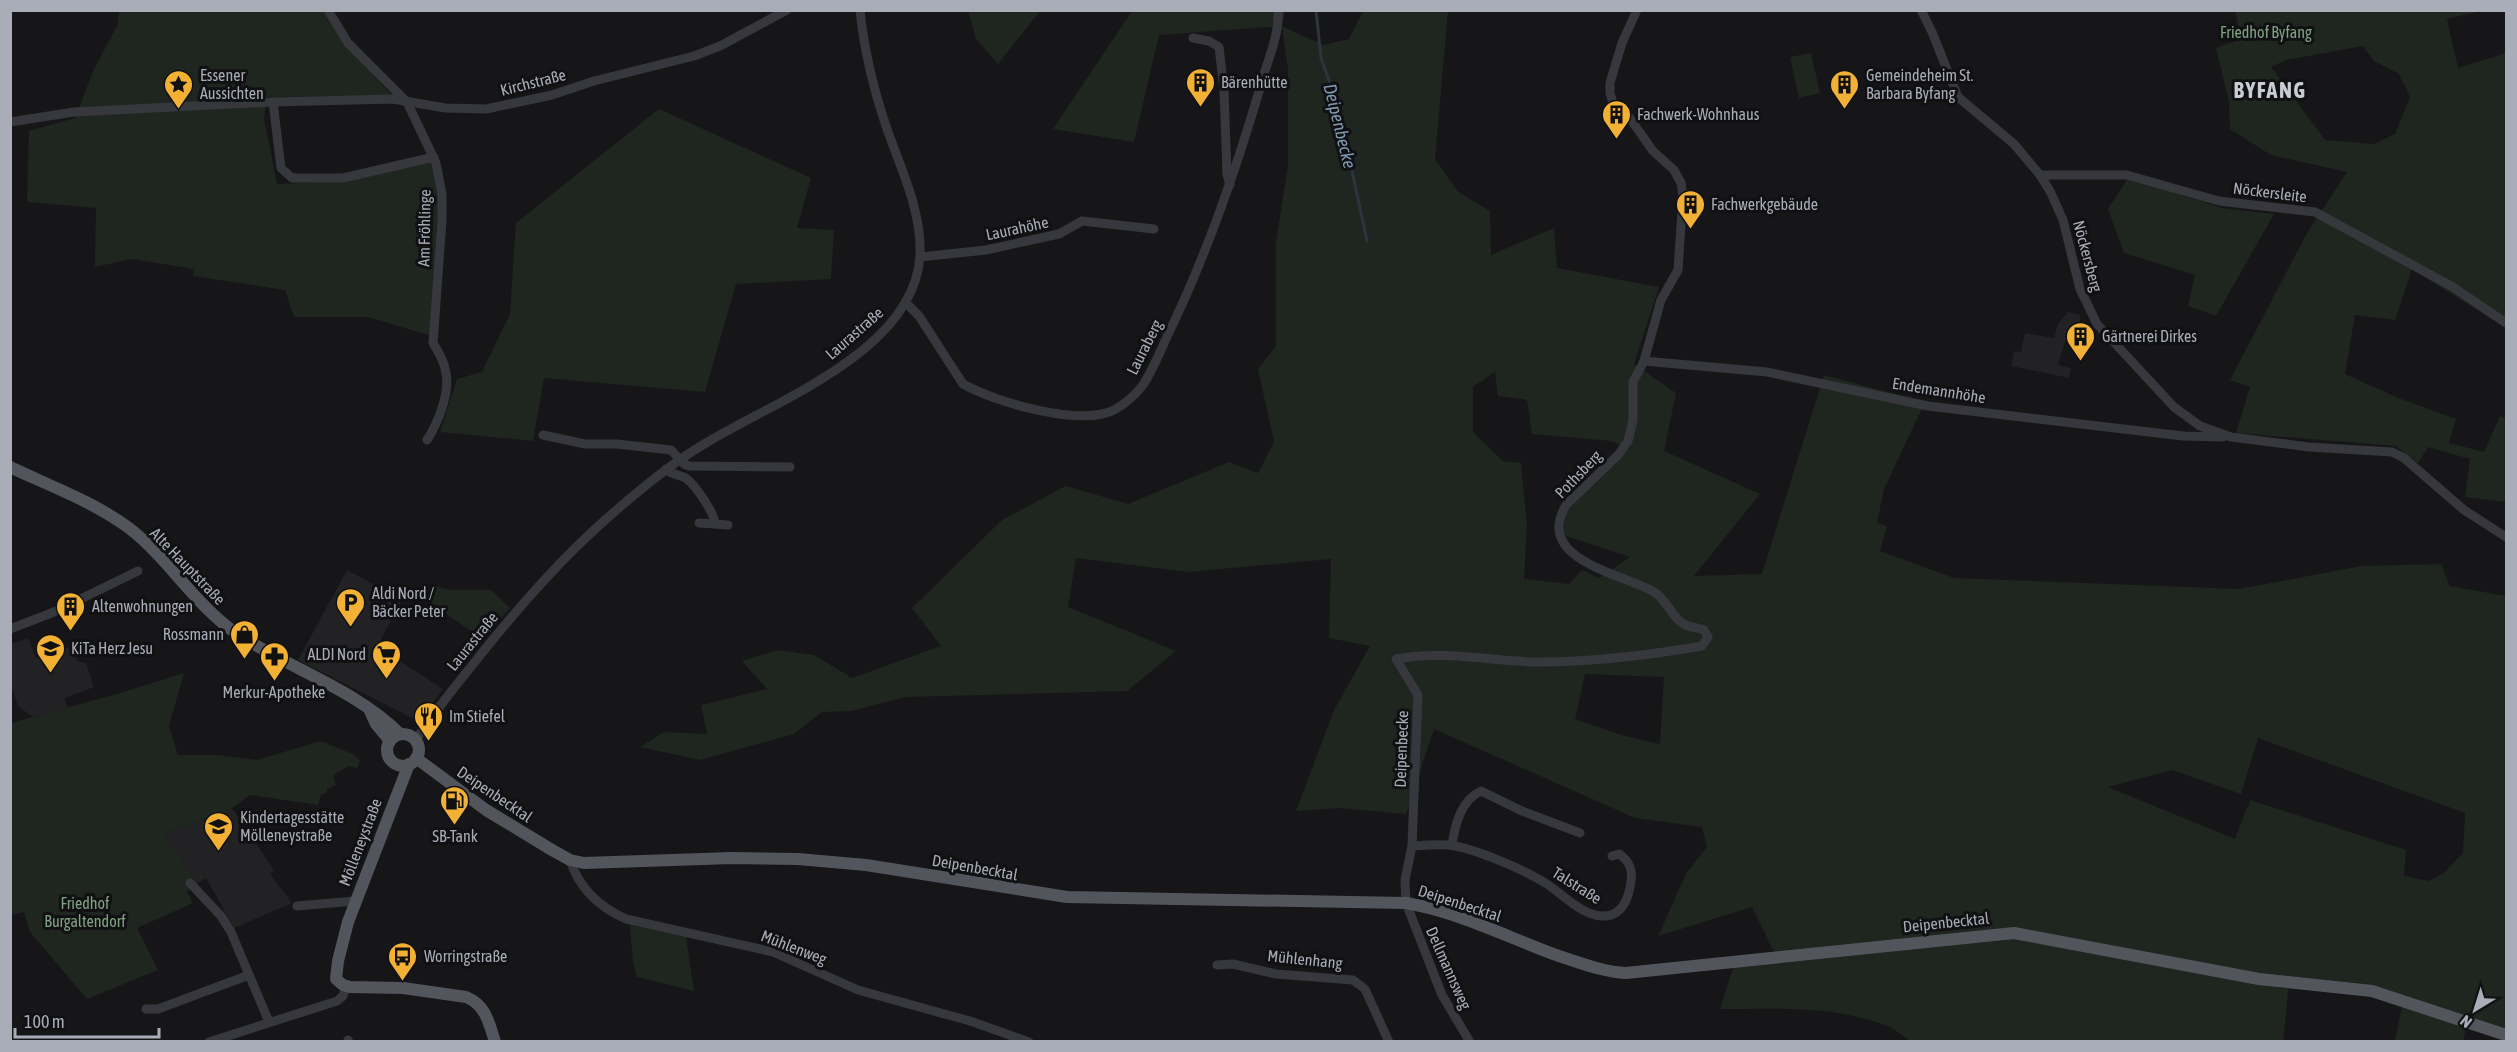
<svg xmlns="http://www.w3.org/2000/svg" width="2517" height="1052" viewBox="0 0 2517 1052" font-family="'Asap Condensed',sans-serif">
<rect width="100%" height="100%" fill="#161618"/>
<g fill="#222225">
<polygon points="2068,312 2080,315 2080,343 2066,339 2058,365 2071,368 2069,378 2011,366 2014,351 2021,352 2025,333 2054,338 2058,324"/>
<polygon points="347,570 402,600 381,639 386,646 384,651 443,689 421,720 416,720 298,660"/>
<polygon points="28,638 36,658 69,647 78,662 86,663 94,687 65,698 67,708 33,717 18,706 11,686 11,644"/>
<polygon points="232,808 274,870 270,874 292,903 234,928 206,878 198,883 165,834"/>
</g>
<g fill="#1e261f" fill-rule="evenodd">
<polygon points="119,11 325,11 348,48 393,96 267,97 264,118 277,184 342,181 433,159 440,194 432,336 368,317 294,317 285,290 193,276 194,269 132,259 95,267 96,208 27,202 29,131 75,118 94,69 117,26"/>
<polygon points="968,11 968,10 1040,11 998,64 976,39"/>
<path d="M1132,11H1285L1282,26L1323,45L1349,39L1363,11H1448L1435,159L1458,192L1490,211L1491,255L1554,228L1557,268L1659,287L1634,364L1676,393L1664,451L1760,494L1694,576L1762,574L1824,375L1925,402L1884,489L1877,523L1887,526L1880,551L1954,578L2239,589L2361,566L2441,564L2450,586L2506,596V1035L2426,1005L2033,933L1775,954L1752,907L1658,936L1687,872L1707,847L1702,827L1635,818L1434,729L1406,814L1338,808L1296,811L1334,710L1370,646L1329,638L1331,559L1188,572L1076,558L1068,607L1176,651L1127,691L906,697L852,711L822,712L794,734L700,760L640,747L664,732L707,734L701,705L767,689L742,661L777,650L814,655L852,678L941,646L912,608L1002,520L1066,486L1128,504L1229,462L1258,473L1274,442L1258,369L1276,346V242L1288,165V69L1282,26L1159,35L1134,142L1053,129ZM1495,372L1498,396L1527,400L1532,434L1612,441L1621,446L1566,512L1563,535L1630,557L1599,578L1582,570L1569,584L1524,579L1527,525L1521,463L1503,461L1473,432V387ZM1585,674L1664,677L1660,744L1621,735L1575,719ZM2258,738L2465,813L2463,853L2443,874L2429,881L2404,876L2406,850L2250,800L2235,839L2108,787L2172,770L2241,794Z"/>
<path d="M2235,11H2481L2447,19L2458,68L2506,53V328L2412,269L2395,320L2355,315L2345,374L2396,397L2456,419L2449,443L2484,452L2500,416L2506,418V502L2465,497L2470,459L2428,447L2418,463L2395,446L2236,433L2250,387L2230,380L2307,233L2347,172L2271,155L2230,129L2229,102L2216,48L2241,39ZM2363,46L2374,61L2399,74L2410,97L2395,134L2374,144L2325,140L2271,67L2286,60Z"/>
<polygon points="1811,53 1820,93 1799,98 1790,57"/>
<polygon points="659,109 811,178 797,228 834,230 831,279 736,284 705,392 544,378 533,441 440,432 457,379 482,372 510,314 516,223"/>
<polygon points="2128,178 2222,208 2274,214 2216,316 2188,306 2195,275 2124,253 2108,209"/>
<polygon points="436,586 450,590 491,590 510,608 483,639 422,598"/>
<polygon points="184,673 169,726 178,755 218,755 257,760 321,741 353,754 360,761 357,768 348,766 333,776 336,785 327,789 327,792 321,795 318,805 250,795 232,808 165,834 198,883 187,892 193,903 137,928 158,970 87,999 30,932 24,912 11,915 11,723 117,694"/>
<polygon points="630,925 686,937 694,991 637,977 633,962"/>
<path d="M2005,936L2289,982L2283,1042L1910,1041C1903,1036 1895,1029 1887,1026C1834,1005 1776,1009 1720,1009L1734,965Z"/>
<polygon points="2403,1000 2468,1020 2463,1041 2395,1042"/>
</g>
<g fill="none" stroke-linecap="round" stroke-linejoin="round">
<polyline stroke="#2c353c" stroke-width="3" points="1316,10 1321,58 1338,106 1367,241"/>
<g stroke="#37383d" stroke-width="9">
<path d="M328,10L348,43L407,102L436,163L442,194V221L433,343C439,353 444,361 446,373C450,393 438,423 427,440"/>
<polyline points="1921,10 1932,32 1958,97 2014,144 2040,175 2050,191 2063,220 2080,289 2097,324 2174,407 2200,426 2231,437 2309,447 2392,452 2404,458 2464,510 2506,537"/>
<polyline points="1193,38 1209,41 1219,47 1224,90 1227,174 1230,185"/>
<polyline points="273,102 281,168 292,178 343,178 434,157"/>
<polyline points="10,122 74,112 273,102 393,99 445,108 486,109 552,95 594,81 694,56 720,46 787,10"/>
<polyline points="2040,175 2127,175 2219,201 2315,212 2453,287 2506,323"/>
<polyline points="920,257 986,250 1059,234 1082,221 1154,229"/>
<path d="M906,303L919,316L963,384C995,402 1082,428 1116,409C1126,403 1136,394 1143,385C1155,367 1163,344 1173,324C1210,246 1238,164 1262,81C1268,59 1280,33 1278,10"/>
<polyline points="1644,361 1767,372 1928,406 2183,436 2223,437"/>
<polyline points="543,435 585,444 617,444 671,450 684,464 689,466 790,467"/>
<path d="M666,469C673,476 681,474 687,479C696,486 715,514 715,524L728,525"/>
<polyline points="699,523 715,524"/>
<polyline points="10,629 54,612 138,571"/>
<path d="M416,740C433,713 454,688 474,663C517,609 561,558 613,513C642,488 672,463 706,443C776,400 915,351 920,255C922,212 901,169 887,129C874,91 864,50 860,10"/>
<path d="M1452,845C1455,825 1461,800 1481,791L1522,811L1580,833"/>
<path d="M1412,846C1425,845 1437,844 1449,845C1474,848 1525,870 1547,884C1562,894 1583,916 1602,916C1622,917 1629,898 1631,881C1633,869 1629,861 1619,854L1612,856"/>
<path d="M570,860C579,888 599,907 626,919L773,952L858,990L970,1021L1029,1042"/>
<polyline points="190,883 221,916 231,932 269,1022"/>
<polyline points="297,906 355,901"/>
<polyline points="1217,965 1233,964 1276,974 1353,980 1365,989 1389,1042"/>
<polyline points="146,1009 158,1009 249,975"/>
<polyline points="348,1040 349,1042"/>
<polyline points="209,1042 337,1001 343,996 346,986"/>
<path d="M1470,1042L1442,995L1406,903L1405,880L1412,846L1418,695L1396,659C1442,650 1490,661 1538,662C1591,662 1650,655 1702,646L1708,637L1704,630C1697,627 1689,628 1682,623C1671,615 1666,599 1654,592C1621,573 1534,560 1566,505L1618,455L1628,441L1633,420V382L1644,361L1661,300L1678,270L1683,196L1681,183L1674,170L1653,151L1629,117L1613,103L1610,93V83L1622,43L1637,10"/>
</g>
<g stroke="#53555c" stroke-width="12">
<path d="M10,467C50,486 94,502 129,528C168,558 193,602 233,631C285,667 356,689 400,734"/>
<polyline points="370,711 376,724 390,741"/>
<circle cx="403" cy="750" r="16"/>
<path d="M416,758L486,810L552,850L570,860L584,863L732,858L798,859L866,865L1067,897L1406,903C1459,912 1509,938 1559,956C1581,963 1603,972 1626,973L2014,933L2259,979L2372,991L2506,1035"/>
<path d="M409,764L348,922L338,961L336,979L343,985L350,987L403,988L466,997C486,1005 489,1023 495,1042"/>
</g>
</g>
<defs>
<symbol id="building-pin" viewBox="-11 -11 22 30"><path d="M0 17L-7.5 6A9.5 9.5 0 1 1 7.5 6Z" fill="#f2b134" stroke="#111113"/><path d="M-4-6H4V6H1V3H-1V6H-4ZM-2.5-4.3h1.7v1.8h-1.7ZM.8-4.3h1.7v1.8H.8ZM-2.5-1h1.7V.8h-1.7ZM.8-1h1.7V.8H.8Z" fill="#111"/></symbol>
<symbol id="sight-pin" viewBox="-11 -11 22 30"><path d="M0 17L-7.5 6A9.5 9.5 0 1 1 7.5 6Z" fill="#f2b134" stroke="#111113"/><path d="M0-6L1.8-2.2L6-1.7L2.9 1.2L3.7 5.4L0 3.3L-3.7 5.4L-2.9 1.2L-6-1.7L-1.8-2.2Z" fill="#111"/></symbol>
<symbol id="parking-pin" viewBox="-11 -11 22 30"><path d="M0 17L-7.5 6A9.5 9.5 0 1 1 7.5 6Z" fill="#f2b134" stroke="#111113"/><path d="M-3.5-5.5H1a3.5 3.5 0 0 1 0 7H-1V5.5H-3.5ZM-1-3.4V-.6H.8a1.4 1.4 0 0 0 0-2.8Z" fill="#111"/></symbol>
<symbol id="shop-pin" viewBox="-11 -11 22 30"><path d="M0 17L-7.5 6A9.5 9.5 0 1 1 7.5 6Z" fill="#f2b134" stroke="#111113"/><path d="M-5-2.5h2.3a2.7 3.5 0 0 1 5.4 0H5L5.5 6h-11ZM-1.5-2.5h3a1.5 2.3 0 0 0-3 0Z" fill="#111"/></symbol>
<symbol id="school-pin" viewBox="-11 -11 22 30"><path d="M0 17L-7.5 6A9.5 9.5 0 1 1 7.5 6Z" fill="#f2b134" stroke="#111113"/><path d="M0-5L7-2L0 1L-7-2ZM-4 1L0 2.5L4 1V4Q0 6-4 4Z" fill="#111"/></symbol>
<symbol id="supermarket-pin" viewBox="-11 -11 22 30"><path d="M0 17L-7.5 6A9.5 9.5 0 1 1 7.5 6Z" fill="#f2b134" stroke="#111113"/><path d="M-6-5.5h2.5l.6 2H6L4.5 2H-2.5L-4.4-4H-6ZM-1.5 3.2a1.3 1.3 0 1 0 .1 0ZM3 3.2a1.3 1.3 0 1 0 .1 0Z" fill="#111"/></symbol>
<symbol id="pharmacy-pin" viewBox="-11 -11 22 30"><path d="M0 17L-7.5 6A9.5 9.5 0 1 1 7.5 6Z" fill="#f2b134" stroke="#111113"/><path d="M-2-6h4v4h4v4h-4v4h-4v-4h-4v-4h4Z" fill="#111"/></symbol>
<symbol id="restaurant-pin" viewBox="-11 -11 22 30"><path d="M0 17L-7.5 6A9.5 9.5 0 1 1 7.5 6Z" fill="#f2b134" stroke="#111113"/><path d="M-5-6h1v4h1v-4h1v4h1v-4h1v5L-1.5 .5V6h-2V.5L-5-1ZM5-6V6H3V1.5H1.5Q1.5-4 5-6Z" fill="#111"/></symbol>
<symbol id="fuel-pin" viewBox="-11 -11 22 30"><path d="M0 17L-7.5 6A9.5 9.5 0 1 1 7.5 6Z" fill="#f2b134" stroke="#111113"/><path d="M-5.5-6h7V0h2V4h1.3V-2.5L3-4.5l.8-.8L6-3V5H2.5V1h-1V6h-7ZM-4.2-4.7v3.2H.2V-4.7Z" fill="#111"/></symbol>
<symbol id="bus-pin" viewBox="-11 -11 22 30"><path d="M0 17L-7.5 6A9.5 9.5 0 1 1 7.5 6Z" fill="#f2b134" stroke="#111113"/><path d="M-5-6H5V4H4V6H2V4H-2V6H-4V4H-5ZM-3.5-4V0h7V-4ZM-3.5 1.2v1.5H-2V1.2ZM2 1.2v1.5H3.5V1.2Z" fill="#111"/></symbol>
</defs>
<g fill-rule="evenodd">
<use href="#building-pin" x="1184" y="66" width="33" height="45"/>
<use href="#sight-pin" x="162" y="68" width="33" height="45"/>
<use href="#building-pin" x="1828" y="68" width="33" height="45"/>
<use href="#building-pin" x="1600" y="98" width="33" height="45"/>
<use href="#building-pin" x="1674" y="188" width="33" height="45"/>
<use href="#building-pin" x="2064" y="320" width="33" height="45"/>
<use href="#parking-pin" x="334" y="586" width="33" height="45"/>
<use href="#building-pin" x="54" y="590" width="33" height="45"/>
<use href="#shop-pin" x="228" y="618" width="33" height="45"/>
<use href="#school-pin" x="34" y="632" width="33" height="45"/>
<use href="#supermarket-pin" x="370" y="638" width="33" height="45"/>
<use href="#pharmacy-pin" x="258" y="640" width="33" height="45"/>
<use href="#restaurant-pin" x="412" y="700" width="33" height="45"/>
<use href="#fuel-pin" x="438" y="784" width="33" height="45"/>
<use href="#school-pin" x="202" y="810" width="33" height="45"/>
<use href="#bus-pin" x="386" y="940" width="33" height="45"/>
</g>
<g text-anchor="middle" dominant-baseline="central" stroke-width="6" stroke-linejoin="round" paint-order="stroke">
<g font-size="16" fill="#7fa381" stroke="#111113">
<text x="2266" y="32">Friedhof Byfang</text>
<text x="85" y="903">Friedhof<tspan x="85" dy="18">Burgaltendorf</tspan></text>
</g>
<g font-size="16" fill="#a8adb8" stroke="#111113" text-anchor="start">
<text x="200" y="75">Essener<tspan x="200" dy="18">Aussichten</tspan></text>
<text x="1866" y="75">Gemeindeheim St.<tspan x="1866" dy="18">Barbara Byfang</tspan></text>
<text x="1221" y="82">Bärenhütte</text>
<text x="1637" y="114">Fachwerk-Wohnhaus</text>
<text x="1711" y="204">Fachwerkgebäude</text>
<text x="2102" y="336">Gärtnerei Dirkes</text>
<text x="372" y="593">Aldi Nord /<tspan x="372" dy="18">Bäcker Peter</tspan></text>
<text x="92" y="606">Altenwohnungen</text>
<text x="224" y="634" text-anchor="end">Rossmann</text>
<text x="71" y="648">KiTa Herz Jesu</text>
<text x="366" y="654" text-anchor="end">ALDI Nord</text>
<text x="274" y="692" text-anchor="middle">Merkur-Apotheke</text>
<text x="449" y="716">Im Stiefel</text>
<text x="240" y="817">Kindertagesstätte<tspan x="240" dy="18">Mölleneystraße</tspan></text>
<text x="455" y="836" text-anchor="middle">SB-Tank</text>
<text x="424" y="956">Worringstraße</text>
</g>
<g font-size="16" fill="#a8adb8" stroke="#111113">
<text transform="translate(533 82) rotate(-14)">Kirchstraße</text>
<text transform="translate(2270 192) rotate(7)">Nöckersleite</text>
<text transform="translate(424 228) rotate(-89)">Am Fröhlinge</text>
<text transform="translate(1017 228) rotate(-12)">Laurahöhe</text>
<text transform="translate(2088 256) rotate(75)">Nöckersberg</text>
<text transform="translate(854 333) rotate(-41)">Laurastraße</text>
<text transform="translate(1144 347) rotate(-63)">Lauraberg</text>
<text transform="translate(1939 390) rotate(9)">Endemannhöhe</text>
<text transform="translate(1578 474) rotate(-46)">Pothsberg</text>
<text transform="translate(188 566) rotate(46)">Alte Hauptstraße</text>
<text transform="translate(472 641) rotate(-51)">Laurastraße</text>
<text transform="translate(1401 749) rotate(-88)">Deipenbecke</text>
<text transform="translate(495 794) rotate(34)">Deipenbecktal</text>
<text transform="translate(360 842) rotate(-69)">Mölleneystraße</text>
<text transform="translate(975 867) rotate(10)">Deipenbecktal</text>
<text transform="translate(1577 885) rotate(32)">Talstraße</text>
<text transform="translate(1460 903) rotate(18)">Deipenbecktal</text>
<text transform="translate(1946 922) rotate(-6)">Deipenbecktal</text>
<text transform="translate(794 947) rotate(21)">Mühlenweg</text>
<text transform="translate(1305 959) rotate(6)">Mühlenhang</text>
<text transform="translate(1449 968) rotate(66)">Dellmannsweg</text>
</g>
<g font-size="18" font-style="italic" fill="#7f9bb3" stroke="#111113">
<text transform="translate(1340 126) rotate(76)">Deipenbecke</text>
</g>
<g font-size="22" font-weight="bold" letter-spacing="1.5" fill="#c9ccd4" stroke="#111113">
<text x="2270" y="90">BYFANG</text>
</g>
</g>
<rect width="2517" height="1052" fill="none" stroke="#a8adb8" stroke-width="24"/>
<g transform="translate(2475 1010) rotate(218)" stroke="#111113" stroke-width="4.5" paint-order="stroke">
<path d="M0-4.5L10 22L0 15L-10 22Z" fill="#a8adb8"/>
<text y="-9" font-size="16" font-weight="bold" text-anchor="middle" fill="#a8adb8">N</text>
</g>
<path d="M15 1028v9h144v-9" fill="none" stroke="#a8adb8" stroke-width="3"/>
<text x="24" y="1028" font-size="18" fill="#a8adb8" stroke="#111113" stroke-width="4.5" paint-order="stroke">100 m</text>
</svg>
